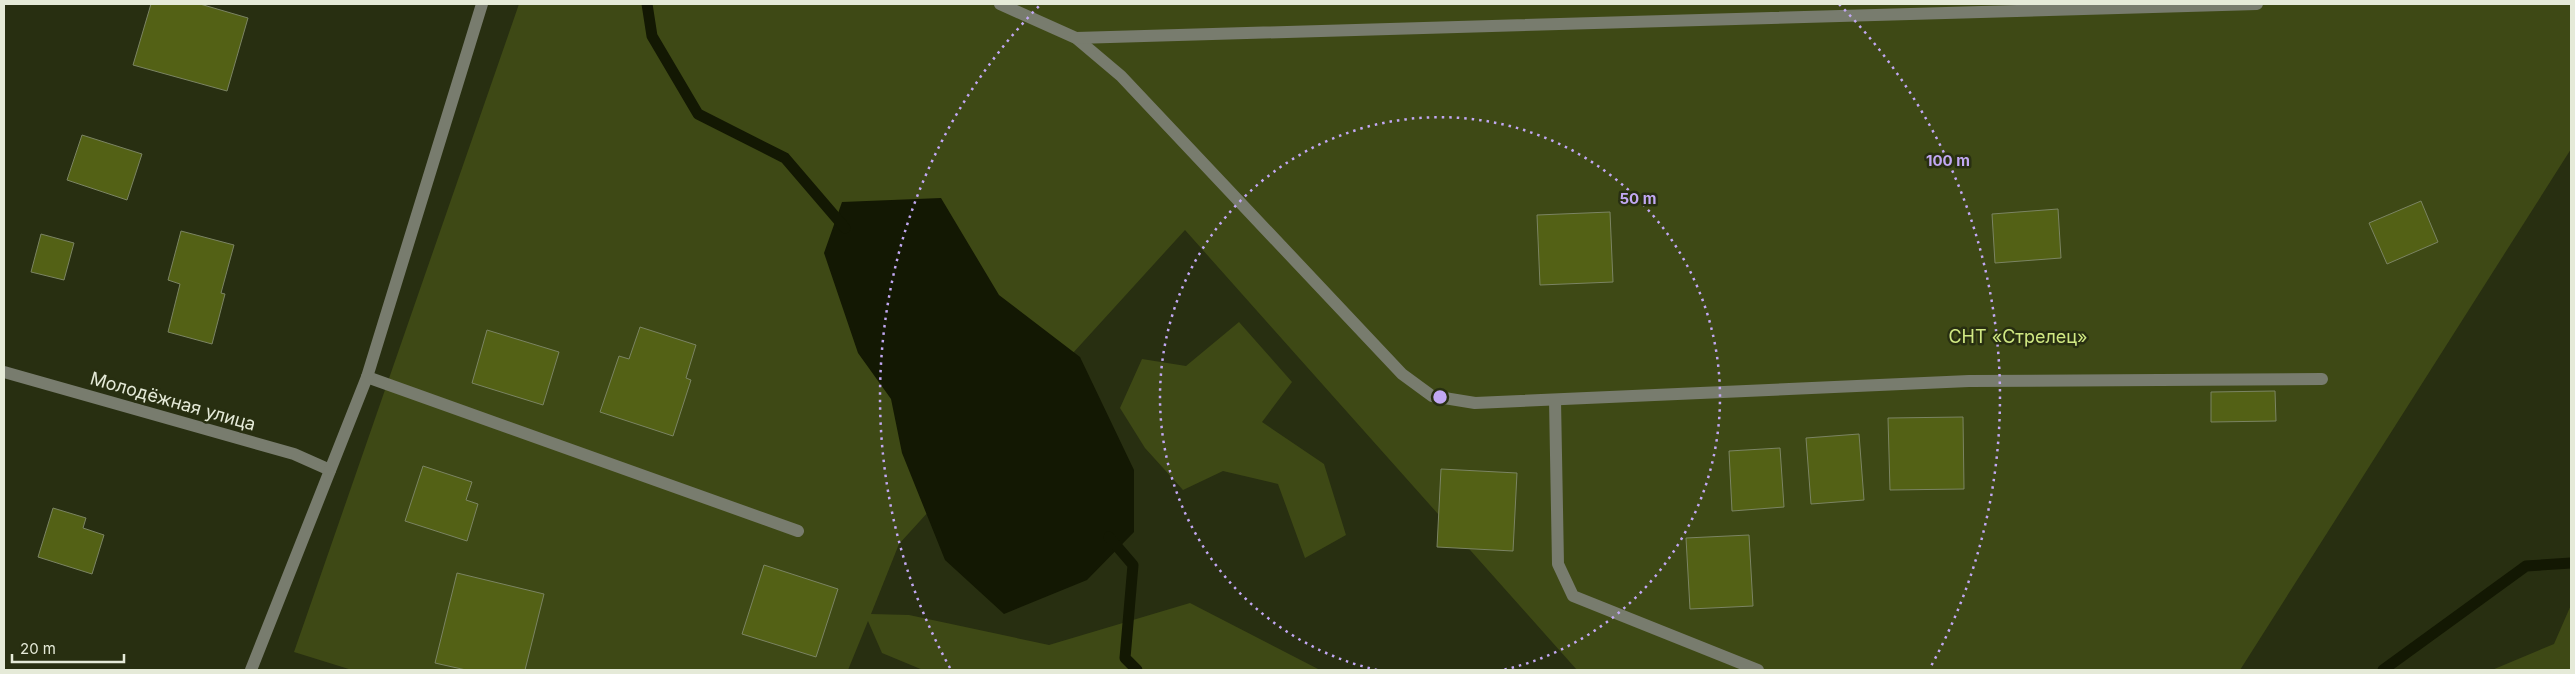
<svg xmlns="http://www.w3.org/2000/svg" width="2575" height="674" viewBox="0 0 2575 674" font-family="Inter,sans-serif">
<rect width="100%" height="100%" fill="#282f11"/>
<g fill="#3e4915">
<polygon points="519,4 2571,4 2571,149 2240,670 1577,670 1185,230 899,544 871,614 909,615 1049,645 1190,603 1320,670 923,670 882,653 868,621 848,670 352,670 294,652"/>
<polygon points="1239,322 1292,382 1262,422 1324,464 1346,535 1305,558 1278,484 1223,471 1183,490 1145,448 1120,408 1142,359 1186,366"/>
<polygon points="2571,605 2571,670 2492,670 2554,644"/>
</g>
<polygon fill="#131803" points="941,198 999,295 1080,357 1134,470 1134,532 1087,580 1004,614 945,560 902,453 891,399 858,353 824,253 842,202"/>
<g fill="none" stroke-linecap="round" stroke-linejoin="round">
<g stroke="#131803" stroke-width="11">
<polyline points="647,4 652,36 698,114 785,158 845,228"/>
<polyline points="1109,537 1133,565 1125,658 1137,670"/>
<polyline points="2383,670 2526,566 2571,563"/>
</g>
</g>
<g fill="#536115" stroke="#7b8463">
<polygon points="151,4 200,4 248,18 227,91 133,65"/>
<polygon points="82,135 142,154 127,200 67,180"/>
<polygon points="2421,201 2438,242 2387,264 2369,223"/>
<polygon points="2058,209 2061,258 1995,263 1992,214"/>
<polygon points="1610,212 1613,282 1540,285 1537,215"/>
<polygon points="181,231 234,245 221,293 225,294 212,344 168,332 180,284 168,280"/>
<polygon points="41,234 74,243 64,280 31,272"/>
<polygon points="640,327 696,345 686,378 691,380 673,436 600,412 619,356 629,359"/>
<polygon points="487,330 559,352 543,405 472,383"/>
<polygon points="2275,391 2276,421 2211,422 2211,392"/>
<polygon points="1963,417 1964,489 1890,490 1888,418"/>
<polygon points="1859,434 1864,500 1811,504 1806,438"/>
<polygon points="1780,448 1784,507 1732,511 1729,451"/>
<polygon points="423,466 472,482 466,500 478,504 467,541 405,521"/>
<polygon points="1441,469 1517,473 1513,551 1437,547"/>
<polygon points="53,508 86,518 83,528 104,535 92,574 38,557"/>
<polygon points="1749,535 1753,606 1690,609 1686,538"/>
<polygon points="764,565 838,589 816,657 742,634"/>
<polygon points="457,573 544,594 525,670 466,670 435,663"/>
</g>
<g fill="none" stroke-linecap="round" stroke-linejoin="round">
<g stroke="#787c6e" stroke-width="12">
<polyline points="1000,4 1076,38 1121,76 1402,374 1432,396 1475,403 1969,381 2322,379"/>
<polyline points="1076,38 2257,4"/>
<polyline points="4,372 294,454 330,470"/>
<polyline points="367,377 798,531"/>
<polyline points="1555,400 1558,564 1573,596 1758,670"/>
<polyline points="251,670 367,377 482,4"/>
</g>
</g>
<g fill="none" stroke="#c2a8f3" stroke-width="2.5" stroke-dasharray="2.5 5">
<path d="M1377 670A280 280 0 1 1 1503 670"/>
<path d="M950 668A560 560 0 0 1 1041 4M1839 4A560 560 0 0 1 1930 668"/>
</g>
<g text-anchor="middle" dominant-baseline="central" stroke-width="5" stroke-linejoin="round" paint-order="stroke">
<g font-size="18" fill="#d1e983" stroke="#282f11">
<text x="2018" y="336">СНТ «Стрелец»</text>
</g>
<g font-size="18" fill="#e5ead8" stroke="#282f11">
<text transform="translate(173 401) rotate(16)">Молодёжная улица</text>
</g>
</g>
<circle cx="1440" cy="397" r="8" fill="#c2a8f3" stroke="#282f11" stroke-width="2.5"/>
<g font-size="15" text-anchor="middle" font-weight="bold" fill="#c2a8f3" stroke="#282f11" stroke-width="5" stroke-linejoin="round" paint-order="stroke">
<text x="1948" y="166">100 m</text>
<text x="1638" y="204">50 m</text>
</g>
<rect width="2575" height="674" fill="none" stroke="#e5ead8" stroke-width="10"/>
<path d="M12 654v8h112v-8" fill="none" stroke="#e5ead8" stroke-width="2.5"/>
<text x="20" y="654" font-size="15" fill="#e5ead8" stroke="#282f11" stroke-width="4" paint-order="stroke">20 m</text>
</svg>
